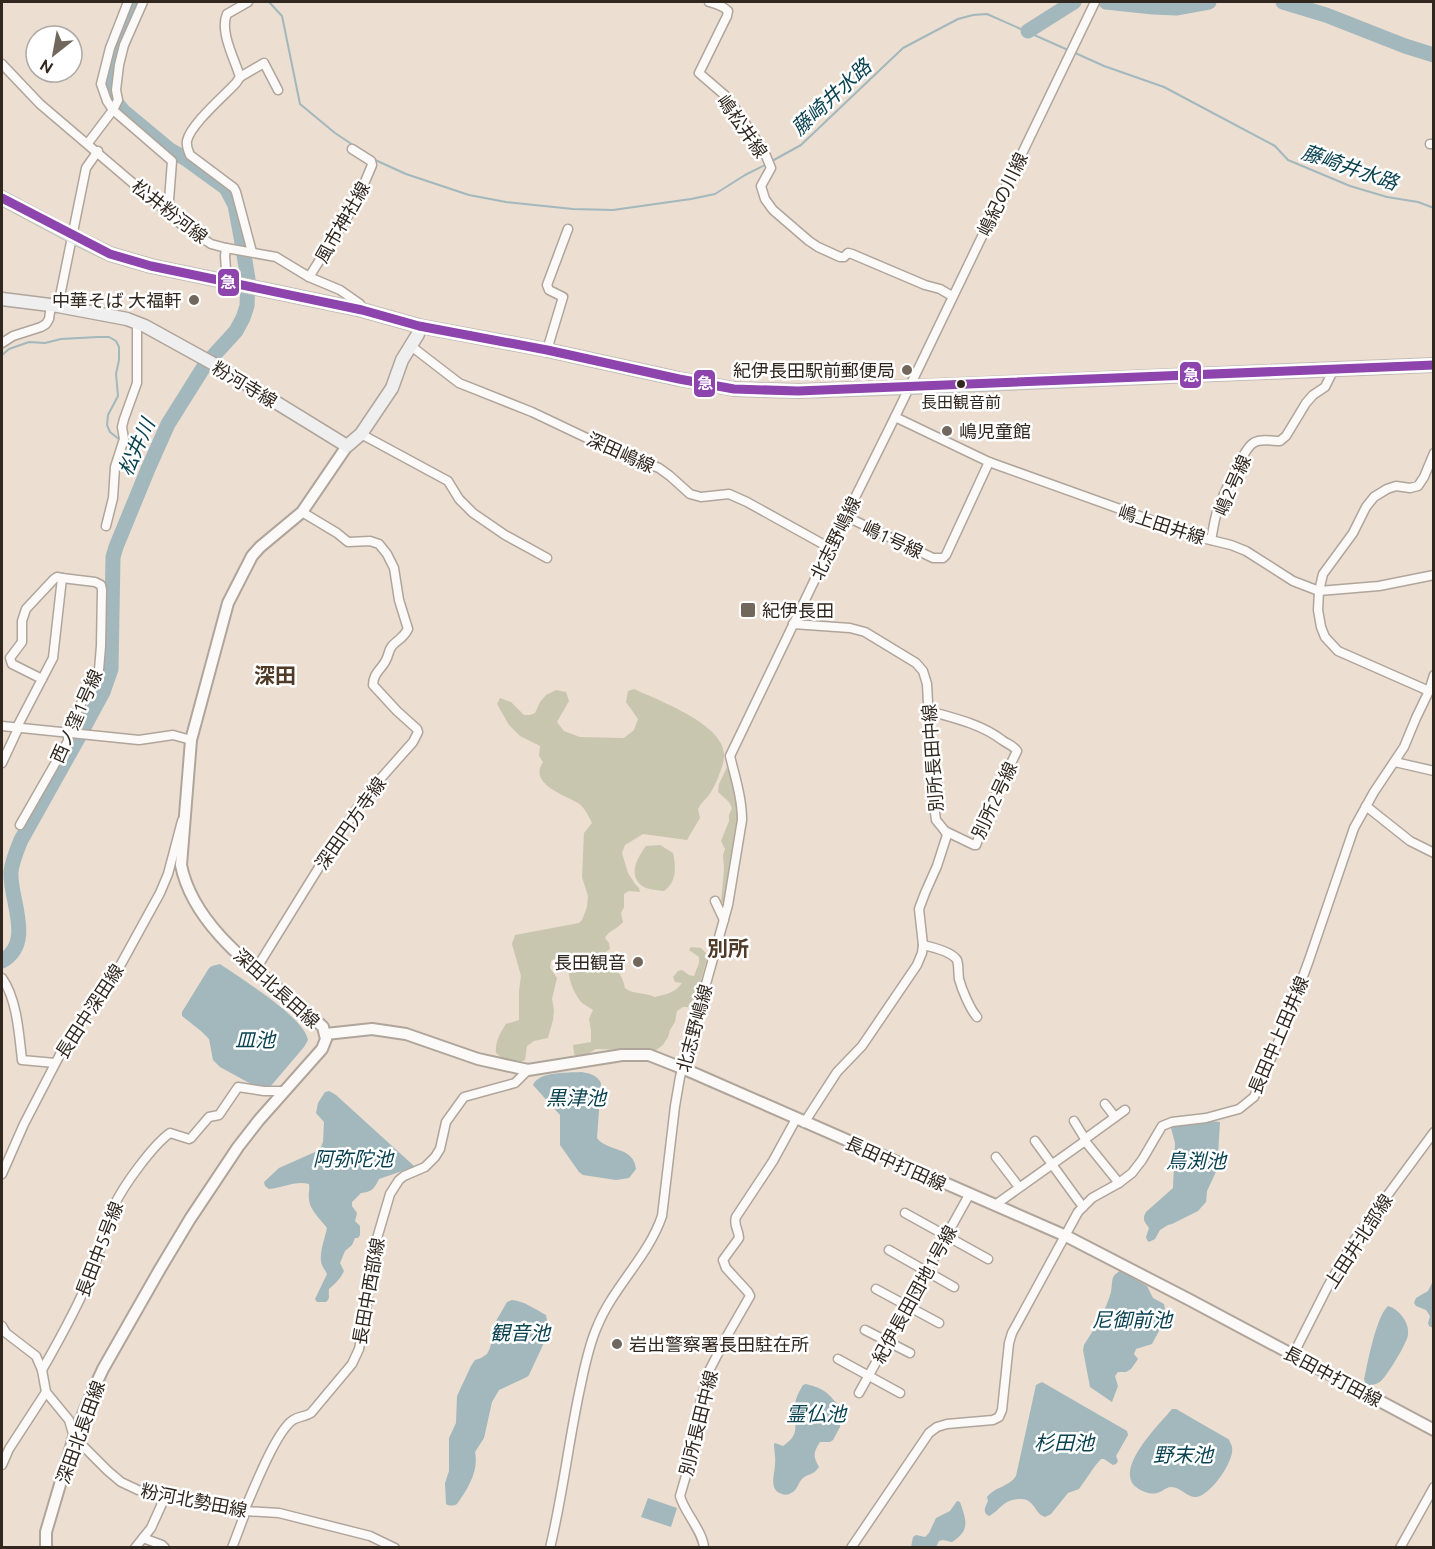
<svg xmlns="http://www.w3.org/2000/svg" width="1435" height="1549" viewBox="0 0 1435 1549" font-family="Ubuntu,'Noto Sans JP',sans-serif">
<rect width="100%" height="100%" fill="#ecded1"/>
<g fill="#c9c6af">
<path d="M634,689C658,700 726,725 724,756C724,765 715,787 709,795C705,800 701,803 698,809L700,818L687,840L643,834L625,845L622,853L628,873L635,884L639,888L640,892L629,891L624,894V907L621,913L623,922C618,929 609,930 605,938L609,943L610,949L603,954L602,960C615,968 622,972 625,988C634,995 644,992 655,997C666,994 675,993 682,983L675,982L673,977L678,971L682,970L689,975L694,976L699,963V957L689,950L691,947L701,948L708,955L696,998L692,1007H683L677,1011L675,1022L670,1030L668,1037L663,1045L655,1051L596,1049L584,1056H577L574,1054L573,1045L591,1042V1031L589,1019L593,1010C589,1007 584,1005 581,1002C572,991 563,968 573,957L560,955L551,961L550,968L557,978L552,999L554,1010L553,1020L548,1038L534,1041L527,1046L525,1060C511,1066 506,1062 496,1053C495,1042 500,1033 506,1024L519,1020V991L521,976L512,944L515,935L579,923L582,920L587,907L588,896L582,877L584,833L592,823C588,815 585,808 578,803C565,795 528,784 543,762L539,756L540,746L520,736L509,725L497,704L500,698L511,702L524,715H530L535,713L540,702L546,695L556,690L566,692L569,701L557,722L564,731L580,737L624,738L634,730L638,719L626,702L628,691Z"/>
<polygon points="727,767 735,789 738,819 726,899 723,902 721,902 724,869 723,855 725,849 721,841 729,821 729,815 732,808 729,802 718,792 719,784"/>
<path d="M660,845L673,853C676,867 677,882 664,891C657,890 647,890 641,885C628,873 638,857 646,846Z"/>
</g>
<g fill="#a2b8bd">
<path d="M220,964C240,978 305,1018 308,1040L304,1047L270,1087H261L251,1084L220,1067L213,1060L209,1039L201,1031L182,1016V1012L209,968L212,966Z"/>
<path d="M581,1072C589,1073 597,1075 601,1083L597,1138C607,1152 634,1146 636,1169L629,1178L616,1180L583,1175L579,1172L560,1145V1115L533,1085C539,1071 567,1073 581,1072Z"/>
<path d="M329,1091L336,1095L414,1166L411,1168L379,1179C374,1189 372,1192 361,1193L352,1202V1206L357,1213L355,1221L360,1226V1235L358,1238H355L352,1245L345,1251L340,1263L344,1271C341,1278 335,1284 329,1289C328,1295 331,1298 326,1302H317L315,1299L327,1274C326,1271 323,1268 322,1265C318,1254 325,1239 327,1228C321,1220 309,1209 309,1199C308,1193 310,1190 309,1184C296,1180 282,1188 269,1189L265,1186L264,1182L279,1168L315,1152L321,1147L323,1142L324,1122L316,1113L318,1103L325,1092Z"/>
<path d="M1210,1121L1220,1122L1218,1155L1222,1159L1207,1191L1206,1202L1198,1211L1172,1224L1168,1225L1160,1230L1155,1239L1149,1242L1147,1240L1146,1237L1149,1228C1144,1221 1142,1219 1146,1212L1173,1188L1175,1143L1171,1128L1172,1126Z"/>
<path d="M1120,1271L1147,1286L1153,1298L1164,1304C1168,1317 1158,1333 1152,1344L1136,1349L1134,1354L1138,1359L1131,1369L1126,1372H1118L1115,1376L1118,1386L1112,1402L1090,1387L1083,1350L1084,1345C1094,1329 1106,1311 1111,1292C1113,1282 1110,1276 1120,1271Z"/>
<polygon points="1433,1281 1433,1328 1429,1326 1428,1323 1430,1316 1426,1310 1416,1306 1414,1303 1416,1298 1428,1291"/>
<path d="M512,1300C524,1301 535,1309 546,1315L549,1332L529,1375L527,1377L499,1390L492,1402L484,1438L475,1452C479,1471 468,1489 457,1504C453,1506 450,1506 446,1504L445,1483L449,1471V1438L456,1423L457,1396L471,1366L475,1360L481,1358L487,1354L490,1348L496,1321L507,1302Z"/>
<path d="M1388,1306C1399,1309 1410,1323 1408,1335C1407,1343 1388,1374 1382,1380C1378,1384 1374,1385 1369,1385L1365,1383L1364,1379C1368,1361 1376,1317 1388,1306Z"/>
<path d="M1042,1382L1127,1431L1128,1435L1116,1456L1118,1461L1116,1464L1113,1465L1104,1459H1101L1095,1466L1079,1489L1068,1493L1051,1514L1045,1517C1037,1514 1037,1509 1031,1503C1027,1499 1024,1499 1018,1499C1001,1501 1002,1509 989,1516C982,1512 985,1507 988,1501L987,1497C994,1487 1009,1487 1016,1476L1036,1385Z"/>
<path d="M806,1384C825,1389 827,1392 839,1406V1409L837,1416L840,1423V1427L833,1440L830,1442H820C813,1453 813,1456 819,1467C813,1476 809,1473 803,1478C798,1482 798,1490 791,1493C788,1495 785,1495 782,1494C768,1490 775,1474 775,1464C776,1458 774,1451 774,1444L775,1443L783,1446C801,1434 794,1425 795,1407C795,1398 799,1392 803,1385Z"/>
<path d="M1172,1409H1176L1228,1439C1229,1439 1232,1446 1232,1447C1235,1461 1210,1496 1196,1497C1186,1497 1180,1486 1170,1487C1165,1488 1162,1492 1157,1493C1150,1495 1141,1491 1136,1487C1114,1468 1159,1425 1172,1409Z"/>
<polygon points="648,1498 677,1508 671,1527 641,1517"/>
<path d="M957,1501L960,1502C966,1520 971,1530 952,1542L943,1540L939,1541L936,1547L918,1546L911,1547L913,1537L916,1535L925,1537L929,1533L936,1518L950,1511Z"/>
</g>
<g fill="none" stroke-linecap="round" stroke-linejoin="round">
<g stroke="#a2b8bd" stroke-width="2">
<polyline points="269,2 282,16 300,104 335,133 353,145"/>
<polyline points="1073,52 1104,66 1164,87 1275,146 1288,160 1350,186 1387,197 1418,202 1434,208"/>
<polyline points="373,159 406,174 469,195 506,202 573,209 613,210 691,199 715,194 745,175 767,164"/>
<polyline points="772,161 801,145 903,48 958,19 973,15 987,14 1068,50"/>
<polyline points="2,355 9,349 29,342 45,343 61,339 98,337 109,337 116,341 119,347 119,360 116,374 118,396 108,415 107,425 110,432 120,440"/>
</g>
<g stroke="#a2b8bd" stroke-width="15">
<polyline points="1106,2 1153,7 1176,8 1209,2"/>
<polyline points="1283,2 1326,15 1405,46 1434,55"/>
<polyline points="1028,31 1074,2"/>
<path d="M2,961C35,943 9,898 11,872C12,861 17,850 21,840L77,740L103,692L111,669L113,557L116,547L148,469L168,424L205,365L236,331L243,318L247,306L248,279L241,237L235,205L226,188L186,159L170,150L123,111L115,101L111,93V75L114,62L137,2"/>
</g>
<defs>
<g id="minor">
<polyline points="143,2 124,45 119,65 116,90 118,100 113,110 172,161 168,213"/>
<path d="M248,2L227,14C219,31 235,60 240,77L236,83C224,96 190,125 187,141C186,146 188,150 190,155L234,188L236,192L252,252"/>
<path d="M709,2C716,4 722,5 728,11L727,16L699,73L728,98L764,151L771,168L761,186L765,199L773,210L809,241L818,247L840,257H844L848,253L852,254L925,285L940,289L952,296"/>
<polyline points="2,64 40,104 182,225 211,244 226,248 276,257 309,277 340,290 360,304 362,310"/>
<polyline points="240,77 264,63 278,90"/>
<polyline points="88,143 113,110 107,101 101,84 110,48 128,2"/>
<polyline points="1430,144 1434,144"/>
<polyline points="226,248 225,256 227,283"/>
<polyline points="309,277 356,203 372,165 371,161 352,149"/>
<polyline points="58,306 86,168 98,151"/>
<polyline points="2,343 13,336 41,327 46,324 49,319 51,305"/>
<polyline points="411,346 459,383 532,412 612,450 659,468 670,476 690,494 701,497 729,494 747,502 830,548"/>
<polyline points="547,350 563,297 549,290 547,285 568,229"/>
<polyline points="895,417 989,462 1198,537 1231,545 1246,551 1293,581 1319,591 1379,586 1434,575"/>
<polyline points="361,434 448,481 459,499 473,513 505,535 547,558"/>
<polyline points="845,516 933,558 943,558 946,555 989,462"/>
<polyline points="106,526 113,498 115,467 124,439 122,427 124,419 137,383 137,323"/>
<path d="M1211,540C1213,531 1214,521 1217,512C1222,498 1242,452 1252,444C1258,438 1272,441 1280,441L1286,436L1306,403L1313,395L1325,387L1334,369"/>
<polyline points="793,624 850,628 865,632 916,663 923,671 927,684 930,741 937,781 935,813 936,820 945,831 947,835 937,866 925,893 919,909 923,945 922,953 917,965 862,1046 837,1072 804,1123"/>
<polyline points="42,679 12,664 10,658 22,642 22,621 26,609 54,579 57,577 62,578"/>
<polyline points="1429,691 1434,675"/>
<path d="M929,711C954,718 981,724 1002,740C1007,744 1013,745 1017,751L992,803L976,845H974L945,831"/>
<polyline points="2,726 139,740 173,735 191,740"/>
<polyline points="1395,762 1434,771"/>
<polyline points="2,763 17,731 17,727 53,658 62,578 95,582 101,585 102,590 101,646 99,670 66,732 68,736 68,741 20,825"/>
<polyline points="1366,806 1410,841 1434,853"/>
<polyline points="715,901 724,920"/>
<path d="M923,945C932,947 952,952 957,960C959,966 958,973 959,979C962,990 970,1009 977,1017"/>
<path d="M256,969L334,843L366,795L413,742L418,732L417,729L397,711L373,685C373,673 382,669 386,660C389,655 388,651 392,646C399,638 402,640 408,629L399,600L394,568L387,554L379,544L370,541L348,542L337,533L302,512"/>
<path d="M2,978C17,999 19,1034 22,1060L55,1063"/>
<polyline points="1105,1104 1115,1117"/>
<polyline points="1074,1121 1085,1139"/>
<polyline points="1035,1141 1083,1207"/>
<polyline points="1085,1141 1119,1183"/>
<polyline points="996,1157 1019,1187"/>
<polyline points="2,1174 24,1124 67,1041 109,986 160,893 168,874 182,821"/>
<polyline points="995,1205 1085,1141 1085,1139 1125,1110"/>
<polyline points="905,1213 988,1259"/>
<polyline points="889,1250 954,1287"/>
<polyline points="876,1289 939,1323"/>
<polyline points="2,1326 6,1333 36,1356 42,1370 46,1392 69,1420 74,1437 108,1471 121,1482 138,1490 165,1497 244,1511 279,1513 370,1536 395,1548"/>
<polyline points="865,1330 910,1353"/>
<polyline points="1293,1355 1327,1288 1353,1242 1434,1132"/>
<polyline points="838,1359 900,1393"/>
<path d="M42,1370C61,1337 80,1303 94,1267C102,1247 106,1225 114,1206C123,1186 153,1145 170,1133L189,1139L191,1138L209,1117L219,1115L238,1087L264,1091H284"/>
<polyline points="859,1393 969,1195"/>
<polyline points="2,1465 9,1449 46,1392"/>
<polyline points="143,1538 162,1545 165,1548"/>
<polyline points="135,1548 151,1528 165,1497"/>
<path d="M232,1548L244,1516V1511C253,1491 276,1431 293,1420C299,1416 305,1417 311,1413L352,1364L359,1349L365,1320L373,1252L390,1194L399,1180L404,1176L425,1167L435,1157L440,1149L446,1122L464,1097L515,1083L528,1070"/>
<path d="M550,1548C563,1494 569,1438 581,1384C585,1365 589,1345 597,1327C613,1287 648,1257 662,1216L675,1106L680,1077L728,905L742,820C742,798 735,777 730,756L830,548L895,417L1095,2"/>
<path d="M704,1548C703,1531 684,1512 680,1496L692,1455L700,1404L709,1371L727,1336L750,1296L748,1292L726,1268L723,1260L739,1238C739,1230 733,1225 736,1217L773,1161L796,1119"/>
<polyline points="851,1548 929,1433 937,1427 947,1424 993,1420 999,1417 1002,1410 1009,1343 1012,1333 1078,1212 1092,1198 1119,1183 1132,1173 1142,1160 1162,1126 1172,1122 1206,1118 1239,1109 1254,1097 1283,1031 1309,960 1354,828 1374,792 1404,747 1416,718 1429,691 1338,651 1325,637 1321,627 1318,610 1319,591 1323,574 1353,533 1366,507 1374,497 1387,489 1396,486 1410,488 1418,486 1424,477 1434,453"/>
<polyline points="1400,1548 1434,1487"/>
</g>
<g id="tertiary">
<polyline points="326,1034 372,1029 406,1034 478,1059 528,1070 622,1055 649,1055 682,1068 1066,1236 1188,1299 1434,1430"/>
<path d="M46,1548V1532L74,1437L90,1397L103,1369L160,1269L190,1219L238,1147L259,1120L322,1049L326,1039L323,1027C274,981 195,935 181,865L191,740L228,603L252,556L260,547L302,512L347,446"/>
</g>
<polyline id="secondary" points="2,299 58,306 127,319 145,326 212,363 347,446 361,434 392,388 402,360 418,334 419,326"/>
<polyline id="trunk" points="2,198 73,236 110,254 151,266 362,310 419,326 547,350 679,379 734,389 798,391 909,387 1434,365"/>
</defs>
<use href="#minor" stroke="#b0a59b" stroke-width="11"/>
<use href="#tertiary" stroke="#b0a59b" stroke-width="14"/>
<use href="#secondary" stroke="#b0a59b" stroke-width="15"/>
<use href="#trunk" stroke="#c3bcb5" stroke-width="16"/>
<use href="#minor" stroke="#fcfaf8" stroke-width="8"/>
<use href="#tertiary" stroke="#fcfaf8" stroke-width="10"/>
<use href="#secondary" stroke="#efeff0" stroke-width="12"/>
<use href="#trunk" stroke="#d9dce5" stroke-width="14"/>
<defs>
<polyline id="bus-1" points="2,198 110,254 151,266 362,310 419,326 547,350 679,379 734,389 798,391 1434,365"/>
</defs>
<use href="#bus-1" stroke="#fff" stroke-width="14"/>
<use href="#bus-1" stroke="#8e44ad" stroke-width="9"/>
</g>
<g fill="#72675d" stroke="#fff" stroke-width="2">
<circle cx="194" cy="300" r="6"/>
<circle cx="907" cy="370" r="6"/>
<circle cx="947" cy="431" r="6"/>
<rect x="740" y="602" width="16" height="16" rx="3"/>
<circle cx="638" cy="962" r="6"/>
<circle cx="617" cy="1344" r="6"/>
</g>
<circle fill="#31271e" stroke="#fff" stroke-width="2" cx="961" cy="384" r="5"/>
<g text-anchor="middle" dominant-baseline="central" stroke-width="5" stroke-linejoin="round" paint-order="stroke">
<g font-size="16" fill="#31271e" stroke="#fff">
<text x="961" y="402">長田観音前</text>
</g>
<g font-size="18" fill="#31271e" stroke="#fff">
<text transform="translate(743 126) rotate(55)">嶋松井線</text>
<text transform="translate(1002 194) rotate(-64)">嶋紀の川線</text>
<text transform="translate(170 211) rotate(38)">松井粉河線</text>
<text transform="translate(342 222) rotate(-60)">風市神社線</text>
<text transform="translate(245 384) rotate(31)">粉河寺線</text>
<text transform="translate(621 452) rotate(24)">深田嶋線</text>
<text transform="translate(1232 485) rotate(-66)">嶋2号線</text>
<text transform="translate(1162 524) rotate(18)">嶋上田井線</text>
<text transform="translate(835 538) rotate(-64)">北志野嶋線</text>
<text transform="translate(893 539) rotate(25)">嶋1号線</text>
<text transform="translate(76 716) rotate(-66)">西ノ窪1号線</text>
<text transform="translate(932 758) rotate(-94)">別所長田中線</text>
<text transform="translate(994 800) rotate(-65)">別所2号線</text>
<text transform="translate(350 823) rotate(-55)">深田円方寺線</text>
<text transform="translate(277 988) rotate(42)">深田北長田線</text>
<text transform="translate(89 1011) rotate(-57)">長田中深田線</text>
<text transform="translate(694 1028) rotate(-75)">北志野嶋線</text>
<text transform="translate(1278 1035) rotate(-67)">長田中上田井線</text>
<text transform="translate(896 1163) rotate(24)">長田中打田線</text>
<text transform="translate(1358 1241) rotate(-57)">上田井北部線</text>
<text transform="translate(99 1249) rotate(-69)">長田中5号線</text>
<text transform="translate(368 1291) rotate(-80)">長田中西部線</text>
<text transform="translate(914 1294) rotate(-61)">紀伊長田団地1号線</text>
<text transform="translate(1333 1376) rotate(28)">長田中打田線</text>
<text transform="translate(698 1423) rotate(-76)">別所長田中線</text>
<text transform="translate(80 1432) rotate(-70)">深田北長田線</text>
<text transform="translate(194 1500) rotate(11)">粉河北勢田線</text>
</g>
<g font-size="18" fill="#31271e" stroke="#fff" text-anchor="end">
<text x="182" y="300">中華そば 大福軒</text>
<text x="895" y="370">紀伊長田駅前郵便局</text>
<text x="959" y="431" text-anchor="start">嶋児童館</text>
<text x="762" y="610" text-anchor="start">紀伊長田</text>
<text x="626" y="962">長田観音</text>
<text x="629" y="1344" text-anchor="start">岩出警察署長田駐在所</text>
</g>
<g font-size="20" font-style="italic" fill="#094250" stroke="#fff">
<text transform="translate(831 97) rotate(-43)">藤崎井水路</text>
<text transform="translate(1350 167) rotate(19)">藤崎井水路</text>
<text transform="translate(136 447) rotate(-66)">松井川</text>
<text x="255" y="1039">皿池</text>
<text x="576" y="1097">黒津池</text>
<text x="353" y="1158">阿弥陀池</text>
<text x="1196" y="1160">鳥渕池</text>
<text x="1132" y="1319">尼御前池</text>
<text x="520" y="1332">観音池</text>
<text x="816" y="1413">霊仏池</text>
<text x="1064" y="1442">杉田池</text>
<text x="1183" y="1454">野末池</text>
</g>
<g font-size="21" font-weight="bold" fill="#4f3b27" stroke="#fff">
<text x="275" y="675">深田</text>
<text x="728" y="948">別所</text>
</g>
</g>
<g stroke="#fff" stroke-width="2">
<rect x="217" y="268" width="23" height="29" rx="6" fill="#8e44ad"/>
<rect x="1179" y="361" width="23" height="28" rx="6" fill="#8e44ad"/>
<rect x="693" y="369" width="23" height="29" rx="6" fill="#8e44ad"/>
</g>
<g font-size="16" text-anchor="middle" font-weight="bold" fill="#fff">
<text x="228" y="288">急</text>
<text x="1191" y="381">急</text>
<text x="705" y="389">急</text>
</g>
<rect width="1435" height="1549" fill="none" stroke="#31271e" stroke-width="6"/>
<g transform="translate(54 54) rotate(211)"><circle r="28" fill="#ffffff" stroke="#ada9a5" stroke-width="1.5"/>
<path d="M0-4.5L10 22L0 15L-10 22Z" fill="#72675d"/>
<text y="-9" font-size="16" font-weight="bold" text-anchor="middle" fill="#31271e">N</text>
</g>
</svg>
